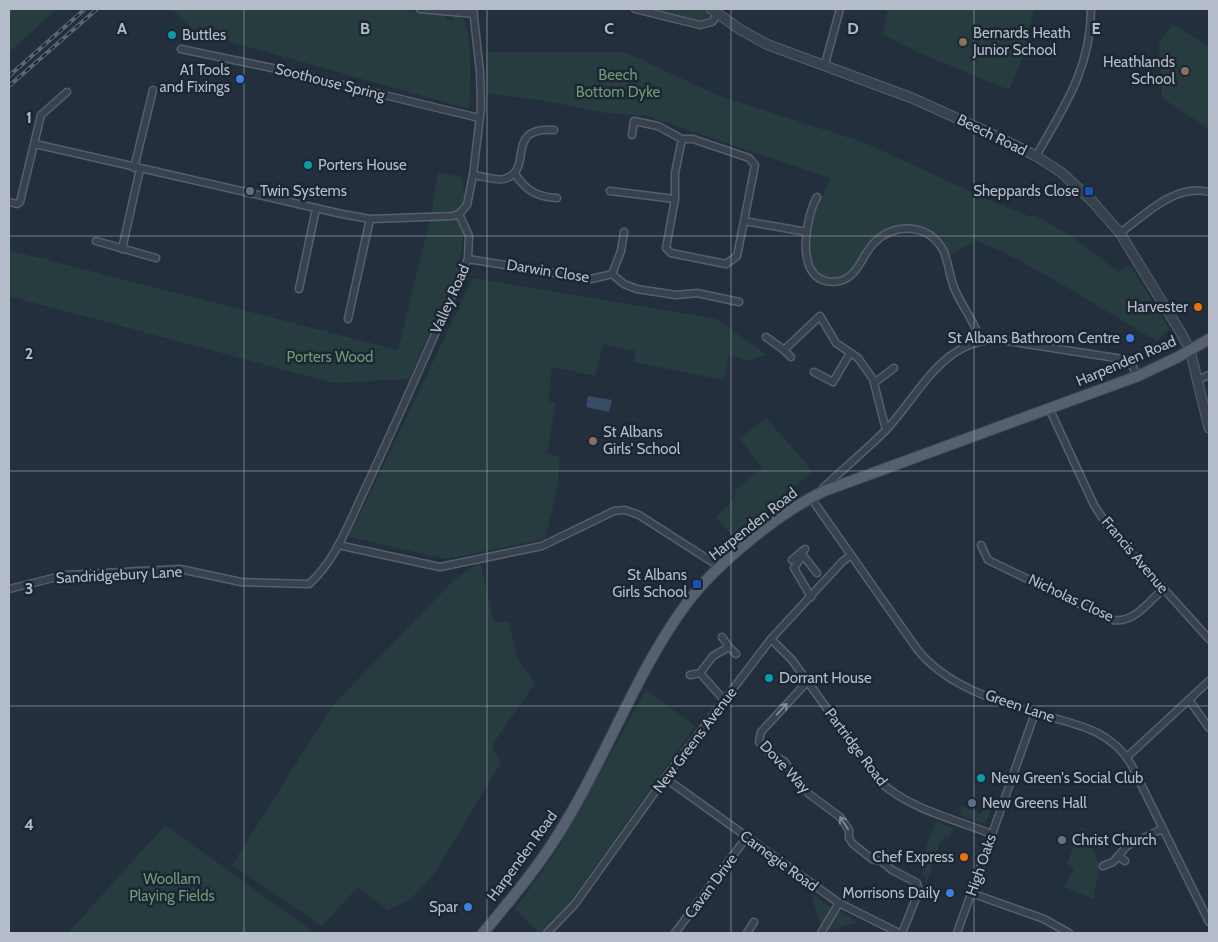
<svg xmlns="http://www.w3.org/2000/svg" width="1218" height="942" viewBox="0 0 1218 942" font-family="Cabin,sans-serif">
<rect width="100%" height="100%" fill="#242f3e"/>
<g fill="#263c3f">
<polygon points="9,9 57,9 9,52"/>
<path d="M172,9H404L408,11L446,15V20H454V16L461,17C474,24 470,93 469,109L195,32Z"/>
<polygon points="660,9 711,9 718,14 712,22 700,25 657,14"/>
<polygon points="888,9 1034,9 1025,51 1009,90 920,53 882,34"/>
<polygon points="1173,24 1209,47 1209,129 1162,98 1159,44"/>
<path d="M486,52H625L717,95L865,143L989,200L1031,217L1034,215C1063,230 1093,250 1118,272L1130,265L1169,328L1157,341C1097,307 1040,267 976,240L949,256C935,221 895,216 869,243C860,252 858,266 848,274C840,278 830,280 822,275C801,264 807,227 815,209C820,198 827,190 830,178L647,116L606,113L550,102L486,93Z"/>
<polygon points="438,172 461,177 467,207 459,268 409,379 333,383 9,296 9,250 398,350 431,216"/>
<polygon points="473,278 717,319 767,355 748,361 729,355 724,380 633,362 636,351 603,344 595,376 552,367 548,401 556,402 547,453 560,457 557,490 545,539 446,559 349,537"/>
<polygon points="766,418 813,471 734,538 716,517 734,499 736,490 762,467 740,439"/>
<polygon points="480,562 494,623 508,621 517,657 535,683 493,744 493,749 501,763 434,874 410,900 387,910 358,887 322,926 232,865 333,705 455,579"/>
<polygon points="646,690 695,726 571,901 540,933 515,909 556,852"/>
<polygon points="961,806 981,814 984,808 991,810 985,824 960,815"/>
<polygon points="936,821 953,828 950,838 945,836 943,842 940,842 924,892 926,878 922,875 925,868 920,865"/>
<polygon points="165,825 315,933 68,933"/>
<polygon points="1082,826 1100,866 1093,899 1064,887 1074,869 1067,864"/>
<polygon points="811,893 831,907 823,924 819,922"/>
<polygon points="839,911 858,922 830,930 827,928"/>
</g>
<polygon fill="#394c67" points="588,396 612,400 609,412 586,407"/>
<g fill="none" stroke-linecap="round" stroke-linejoin="round">
<defs>
<g id="minor">
<polyline points="420,9 474,14"/>
<polyline points="635,9 700,25 712,22 718,14"/>
<polyline points="181,49 277,69 479,118"/>
<polyline points="825,64 840,9"/>
<polyline points="632,135 634,121 658,126 682,139"/>
<polyline points="35,144 342,214 370,219 453,216 459,214"/>
<path d="M1036,156C1064,107 1091,68 1091,9"/>
<polyline points="134,168 153,90"/>
<path d="M515,174C526,190 536,197 557,198"/>
<path d="M473,175C482,176 496,181 504,179C536,170 502,127 554,130"/>
<polyline points="610,191 675,199"/>
<path d="M817,197C804,220 793,290 840,281C859,276 862,254 875,242C895,223 928,223 943,250C949,262 949,277 955,290C963,308 974,321 981,341"/>
<polyline points="9,202 17,204 20,202 41,115 67,92"/>
<polyline points="459,214 467,205 473,175 481,108 480,72 473,9"/>
<polyline points="744,221 755,165 749,158 693,139 682,139 675,173 675,199 666,248 671,253 726,264 737,256 744,221 807,232"/>
<path d="M1120,233C1145,215 1175,183 1209,192"/>
<polyline points="96,241 156,258"/>
<polyline points="122,249 140,169"/>
<polyline points="468,259 591,279 612,274"/>
<polyline points="612,274 624,284 637,289 676,295 697,293 739,302"/>
<polyline points="612,274 621,251 624,232"/>
<polyline points="299,289 316,209"/>
<polyline points="348,319 370,219"/>
<polyline points="766,337 784,350 820,316 836,343 858,358 873,379 886,430"/>
<polyline points="784,350 791,357"/>
<polyline points="814,372 833,382 850,353"/>
<polyline points="1197,380 1209,375"/>
<polyline points="874,383 894,368"/>
<polyline points="1049,408 1094,505 1109,528 1209,639"/>
<path d="M822,489C843,469 865,451 885,431C920,395 942,337 1001,340L1129,360L1138,376"/>
<path d="M811,498L917,649C945,685 994,700 1036,713C1072,724 1110,728 1131,764L1209,922"/>
<polyline points="338,545 440,567 542,546 614,511 625,510 639,515 720,567"/>
<path d="M981,545L988,560L1113,620C1134,623 1149,602 1163,589"/>
<polyline points="801,553 817,573"/>
<polyline points="803,555 794,568 811,597"/>
<polyline points="792,560 805,549"/>
<path d="M9,589L65,575L180,569L241,582L309,584C336,561 350,520 365,489C401,413 434,336 468,259L469,236L459,214"/>
<polyline points="722,637 729,647"/>
<path d="M771,639L792,660L879,781C909,809 954,819 992,834"/>
<polyline points="700,673 713,656 729,647 736,654"/>
<polyline points="700,673 724,700"/>
<polyline points="690,675 700,673"/>
<polyline points="808,681 761,732 759,742 770,754 784,761 809,794 840,817 849,830 849,838 853,844 872,859 881,861 892,870 917,883 919,891 902,933"/>
<polyline points="1189,700 1209,728"/>
<polyline points="1127,757 1209,681"/>
<polyline points="665,778 839,903 899,933"/>
<polyline points="1118,856 1125,861"/>
<polyline points="1103,866 1113,862 1127,846 1162,829"/>
<polyline points="971,893 1044,919 1069,933"/>
<polyline points="547,933 575,904 665,778 771,639 842,562 851,555"/>
<polyline points="675,933 746,838"/>
<polyline points="747,933 754,922"/>
<polyline points="821,933 839,903"/>
<polyline points="957,933 1035,713"/>
</g>
<polyline id="tertiary" points="711,9 741,30 766,44 912,98 994,135 1036,156 1062,173 1092,201 1120,233 1181,333 1190,350 1209,428"/>
<path id="primary" d="M483,933C513,897 545,859 568,818C610,748 638,669 687,603C717,563 779,513 824,491L1138,376L1178,357L1209,339"/>
</defs>
<use href="#minor" stroke="#565f6c" stroke-width="9"/>
<use href="#tertiary" stroke="#565f6c" stroke-width="11"/>
<use href="#primary" stroke="#414a57" stroke-width="12"/>
<use href="#minor" stroke="#38414e" stroke-width="6"/>
<use href="#tertiary" stroke="#38414e" stroke-width="9"/>
<use href="#primary" stroke="#56606e" stroke-width="10"/>
<defs>
<g id="rail">
<polyline points="9,76 85,9"/>
<polyline points="9,86 97,9"/>
</g>
</defs>
<use href="#rail" stroke="#5a6575" stroke-width="4"/>
<use href="#rail" stroke="#1d2633" stroke-width="2" stroke-dasharray="5.5" stroke-linecap="butt"/>
</g>
<defs><path id="oneway-shaft" d="M-6 0H5M1.5-3L5.5 0L1.5 3" fill="none" stroke-width="1.6" stroke-linecap="round" stroke-linejoin="round" transform="scale(1.25)"/></defs>
<g stroke="#7c8592">
<use href="#oneway-shaft" transform="translate(782 709) rotate(-47)"/>
<use href="#oneway-shaft" transform="translate(844 823) rotate(-123)"/>
</g>
<path fill="none" stroke="#b4bcc9" stroke-width="1" stroke-opacity="0.55" d="M244,9V933M487,9V933M731,9V933M974,9V933M9,236H1209M9,471H1209M9,706H1209"/>
<g fill="#0f9aa8" stroke="#1d2633" stroke-width="2">
<circle cx="172" cy="35" r="5"/>
<circle cx="308" cy="165" r="5"/>
<circle cx="769" cy="678" r="5"/>
<circle cx="981" cy="778" r="5"/>
</g>
<g fill="#8d6e63" stroke="#1d2633" stroke-width="2">
<circle cx="963" cy="42" r="5"/>
<circle cx="1185" cy="71" r="5"/>
<circle cx="593" cy="441" r="5"/>
</g>
<g fill="#3f7fe0" stroke="#1d2633" stroke-width="2">
<circle cx="240" cy="79" r="5"/>
<circle cx="1130" cy="338" r="5"/>
<circle cx="950" cy="893" r="5"/>
<circle cx="468" cy="907" r="5"/>
</g>
<g fill="#5c6f8a" stroke="#1d2633" stroke-width="2">
<circle cx="250" cy="191" r="5"/>
<circle cx="972" cy="803" r="5"/>
</g>
<g fill="#1a4fb4" stroke="#1d2633" stroke-width="2">
<rect x="1084" y="186" width="10" height="10" rx="2.5"/>
<rect x="692" y="579" width="10" height="10" rx="2.5"/>
</g>
<g fill="#e8710a" stroke="#1d2633" stroke-width="2">
<circle cx="1198" cy="307" r="5"/>
<circle cx="964" cy="857" r="5"/>
</g>
<circle fill="#6b7280" stroke="#1d2633" stroke-width="2" cx="1062" cy="840" r="5"/>
<g text-anchor="middle" dominant-baseline="central" stroke-width="5" stroke-linejoin="round" paint-order="stroke">
<g font-size="15" fill="#b4bcc9" stroke="#1d2633" text-anchor="start">
<text x="973" y="33">Bernards Heath<tspan x="973" dy="17">Junior School</tspan></text>
<text x="182" y="35">Buttles</text>
<text x="1175" y="62" text-anchor="end">Heathlands<tspan x="1175" dy="17">School</tspan></text>
<text x="230" y="70" text-anchor="end">A1 Tools<tspan x="230" dy="17">and Fixings</tspan></text>
<text x="318" y="165">Porters House</text>
<text x="260" y="191">Twin Systems</text>
<text x="1079" y="191" text-anchor="end">Sheppards Close</text>
<text x="1188" y="307" text-anchor="end">Harvester</text>
<text x="1120" y="338" text-anchor="end">St Albans Bathroom Centre</text>
<text x="603" y="432">St Albans<tspan x="603" dy="17">Girls' School</tspan></text>
<text x="687" y="575" text-anchor="end">St Albans<tspan x="687" dy="17">Girls School</tspan></text>
<text x="779" y="678">Dorrant House</text>
<text x="991" y="778">New Green's Social Club</text>
<text x="982" y="803">New Greens Hall</text>
<text x="1072" y="840">Christ Church</text>
<text x="954" y="857" text-anchor="end">Chef Express</text>
<text x="940" y="893" text-anchor="end">Morrisons Daily</text>
<text x="458" y="907" text-anchor="end">Spar</text>
</g>
<g font-size="15" fill="#6b9a76" stroke="#1d2633">
<text x="618" y="75">Beech<tspan x="618" dy="17">Bottom Dyke</tspan></text>
<text x="330" y="357">Porters Wood</text>
<text x="172" y="879">Woollam<tspan x="172" dy="17">Playing Fields</tspan></text>
</g>
<g font-size="15" fill="#b4bcc9" stroke="#1d2633">
<text transform="translate(330 82) rotate(14)">Soothouse Spring</text>
<text transform="translate(992 135) rotate(26)">Beech Road</text>
<text transform="translate(548 271) rotate(9)">Darwin Close</text>
<text transform="translate(450 299) rotate(-66)">Valley Road</text>
<text transform="translate(1126 361) rotate(-23)">Harpenden Road</text>
<text transform="translate(753 524) rotate(-38)">Harpenden Road</text>
<text transform="translate(1135 555) rotate(50)">Francis Avenue</text>
<text transform="translate(119 575) rotate(-3)">Sandridgebury Lane</text>
<text transform="translate(1071 598) rotate(25)">Nicholas Close</text>
<text transform="translate(1020 706) rotate(19)">Green Lane</text>
<text transform="translate(695 740) rotate(-53)">New Greens Avenue</text>
<text transform="translate(856 747) rotate(53)">Partridge Road</text>
<text transform="translate(785 767) rotate(47)">Dove Way</text>
<text transform="translate(522 856) rotate(-54)">Harpenden Road</text>
<text transform="translate(779 861) rotate(36)">Carnegie Road</text>
<text transform="translate(981 865) rotate(-71)">High Oaks</text>
<text transform="translate(711 886) rotate(-53)">Cavan Drive</text>
</g>
</g>
<g font-size="16" text-anchor="middle" font-weight="bold" fill="#b4bcc9" stroke="#1d2633" stroke-width="5" stroke-linejoin="round" paint-order="stroke">
<text x="122" y="34">A</text>
<text x="365" y="34">B</text>
<text x="609" y="34">C</text>
<text x="853" y="34">D</text>
<text x="1096" y="34">E</text>
<text x="29" y="123">1</text>
<text x="29" y="359">2</text>
<text x="29" y="594">3</text>
<text x="29" y="830">4</text>
</g>
<rect width="1218" height="942" fill="none" stroke="#b4bcc9" stroke-width="20"/>
</svg>
